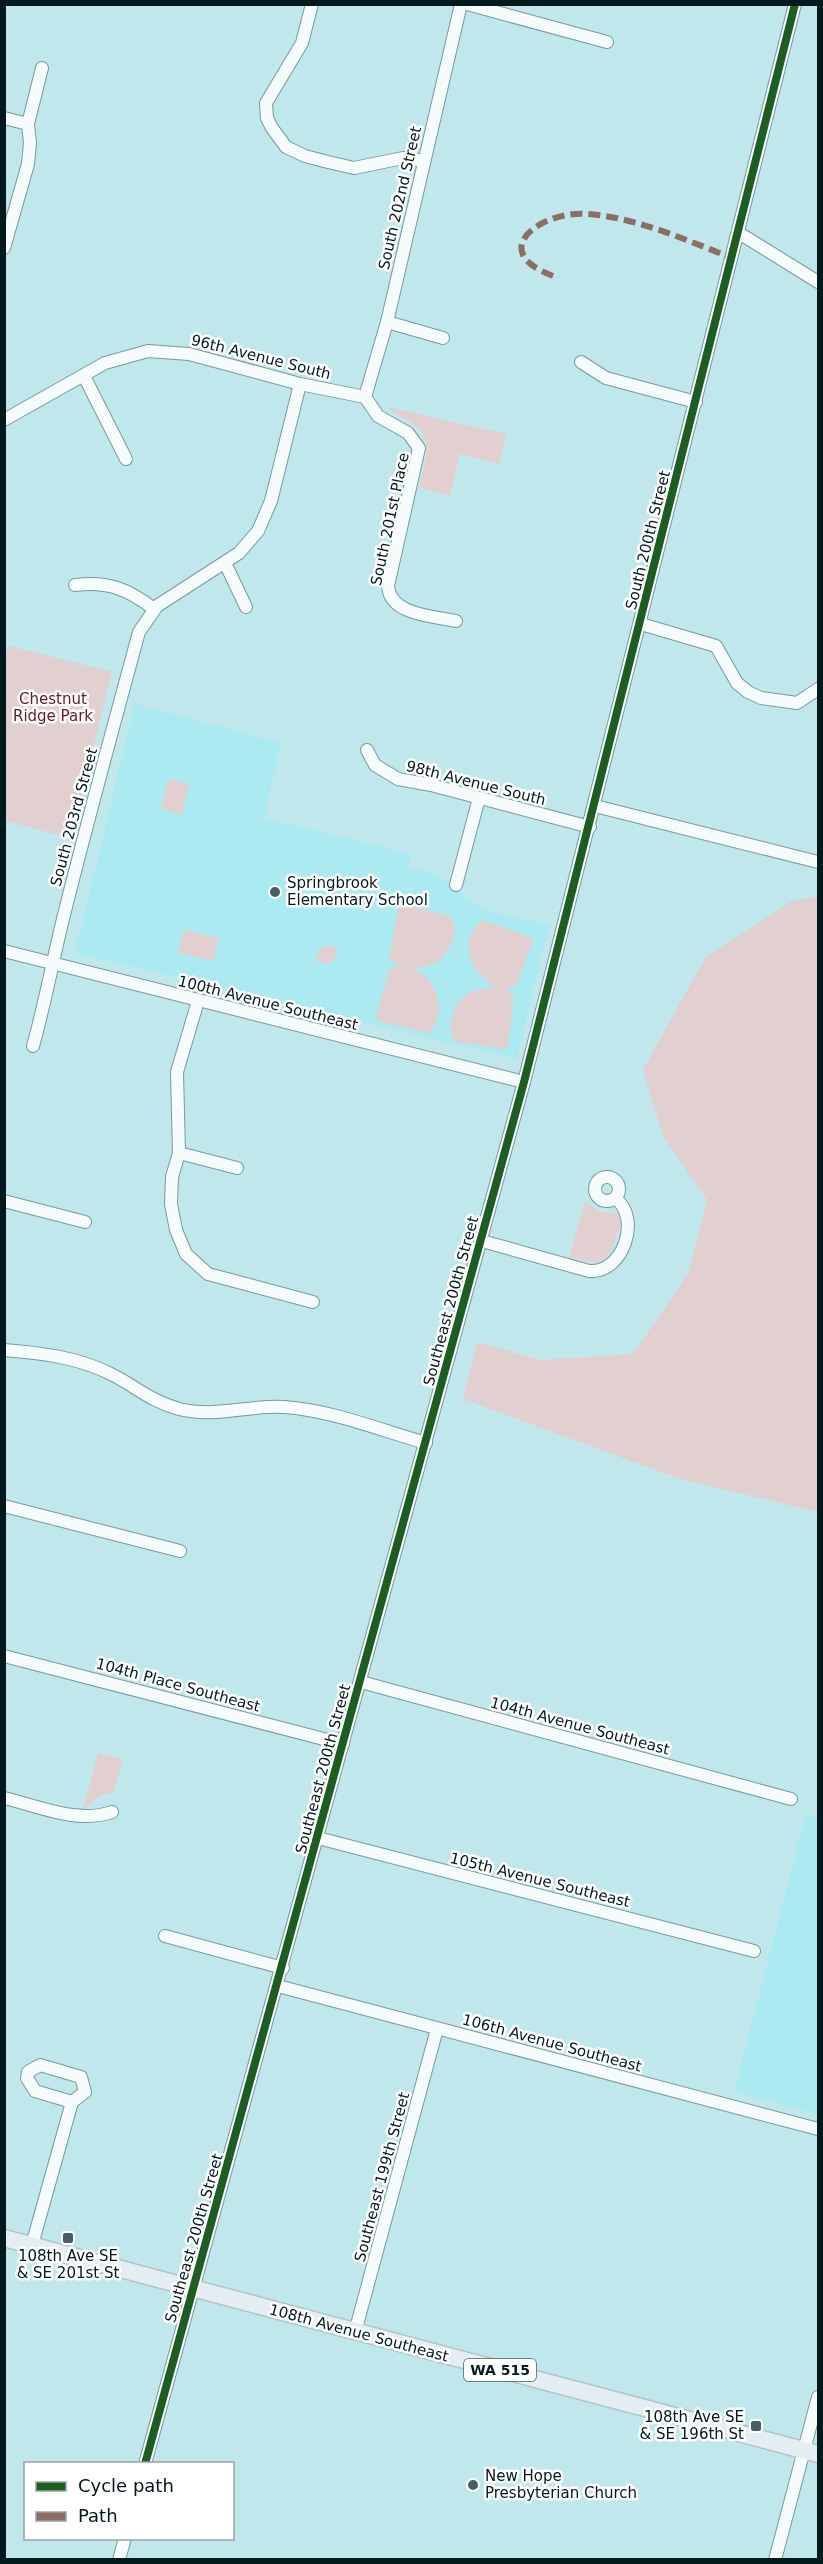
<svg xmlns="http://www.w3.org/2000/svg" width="823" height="2564" viewBox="0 0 823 2564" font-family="'DejaVu Sans',sans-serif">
<rect width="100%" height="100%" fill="#c0e7ec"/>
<g fill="#abeaf1">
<polygon points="135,704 281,743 264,818 411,854 408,867 437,875 482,909 549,925 517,1059 75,953"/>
<polygon points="806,1813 818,1817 818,2114 734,2092"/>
</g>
<g fill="#e1d0cf">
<path d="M387,407L506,434L499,464L460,454L450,496L419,487C425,465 436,438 411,422C402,417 395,414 387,407Z"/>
<polygon points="9,646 112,672 71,838 5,821 4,656"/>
<polygon points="168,779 189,784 182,815 161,809"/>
<polygon points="818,896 818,1512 677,1478 463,1399 477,1342 540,1360 633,1354 688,1274 707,1200 663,1136 643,1070 705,958 792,901"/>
<path d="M401,905L449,915C461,927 451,950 440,960C432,966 421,967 412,968C436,979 450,1009 429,1033L378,1021L376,1017L389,970L400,965L389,959L398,908Z"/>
<path d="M482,920L531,937L533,940L516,986L505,990L514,995L508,1047L505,1049L456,1042C444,1030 454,1005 465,996C475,988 486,988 497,988C472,973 455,944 482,920Z"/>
<polygon points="184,930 219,938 213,961 178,953"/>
<polygon points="328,945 337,947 335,959 327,964 316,961 318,951"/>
<path d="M585,1201L600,1212L617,1213L620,1217C621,1225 618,1233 615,1240C605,1269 595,1264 569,1257Z"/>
<polygon points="98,1753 123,1759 114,1792 100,1795 83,1810"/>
</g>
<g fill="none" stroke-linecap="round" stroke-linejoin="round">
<defs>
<g id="minor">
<polyline points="312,4 302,43 266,103 267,118 272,128 286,147 305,156 328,162 354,168 403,158 424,161"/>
<polyline points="467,4 607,42"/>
<polyline points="4,118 28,124"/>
<polyline points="739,233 818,282"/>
<polyline points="4,248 28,164 30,143 28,124 42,68"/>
<polyline points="387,322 443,338"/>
<polyline points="581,362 606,378 696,402"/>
<polyline points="84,376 126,459"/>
<polyline points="365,397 387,322 461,4"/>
<path d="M365,397L378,416L408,433L419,448L388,586C390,615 433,616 456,621"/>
<polyline points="4,420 105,363 148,351 189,354 300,384 365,397"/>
<polyline points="225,563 246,607"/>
<path d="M75,585C108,581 128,589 154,609"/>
<polyline points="641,624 716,646 737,683 748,692 761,698 797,703 818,689"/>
<polyline points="367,750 375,765 398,779 431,785 590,827"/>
<polyline points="595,806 818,862"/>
<polyline points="456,885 479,798"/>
<polyline points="4,951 524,1082"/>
<polyline points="198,1001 177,1072 179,1153 172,1177 171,1204 176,1230 186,1254 208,1274 313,1302"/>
<path d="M33,1046C46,1000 54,953 66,907C89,815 114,724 139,632L157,606L239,553L258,531L271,501L300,384"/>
<polyline points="179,1153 237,1168"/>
<circle cx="607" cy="1189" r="12"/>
<polyline points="4,1201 85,1222"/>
<path d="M482,1241L589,1271C623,1274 642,1218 615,1198"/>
<path d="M4,1350C41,1353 77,1357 111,1374C137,1387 148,1400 179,1409C215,1418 248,1405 284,1407C331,1410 380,1430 426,1443"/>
<polyline points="4,1506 180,1551"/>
<polyline points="4,1656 343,1744"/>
<polyline points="361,1682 791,1799"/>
<path d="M4,1798C38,1806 77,1824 112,1812"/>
<polyline points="318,1838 754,1951"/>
<polyline points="165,1936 283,1968"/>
<polyline points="278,1986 818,2129"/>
<polygon points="40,2065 81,2077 85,2092 72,2102 35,2091 27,2078 28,2072"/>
<polyline points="32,2245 72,2102"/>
<polyline points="355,2332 437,2029"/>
<polyline points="145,2464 524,1082 795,4"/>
<polyline points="119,2560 125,2538"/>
<polyline points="775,2560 818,2397"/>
</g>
<polyline id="major" points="4,2238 818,2454"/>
</defs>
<use href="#minor" stroke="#79999d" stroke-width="14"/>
<use href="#major" stroke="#b1c4c6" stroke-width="19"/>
<use href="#minor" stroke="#f6fbfc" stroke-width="12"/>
<use href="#major" stroke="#e5edf4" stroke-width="16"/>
<path stroke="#8d6e63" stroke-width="6" stroke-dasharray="12 6" stroke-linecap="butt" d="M553,276C484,250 543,210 588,214C638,218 686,240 732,258"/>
<defs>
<polyline id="cycleway" points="145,2464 524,1082 795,4"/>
</defs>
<use href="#cycleway" stroke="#fff" stroke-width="11"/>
<use href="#cycleway" stroke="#1b5e20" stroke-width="8"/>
</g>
<g fill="#436165" stroke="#fff" stroke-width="2">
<circle cx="275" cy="892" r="6"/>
<rect x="62" y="2232" width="12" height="12" rx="3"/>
<rect x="750" y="2420" width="12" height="12" rx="3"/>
<circle cx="473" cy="2485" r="6"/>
</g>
<g text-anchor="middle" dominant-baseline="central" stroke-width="5" stroke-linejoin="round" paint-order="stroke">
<rect fill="#fff" stroke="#4c5e60" stroke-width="1.5" x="464" y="2359" width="72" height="22" rx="4.5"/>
<g font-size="14" font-weight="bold" fill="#00191c">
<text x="500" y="2370">WA 515</text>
</g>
<g font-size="15" fill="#00191c" stroke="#fff">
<text transform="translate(400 198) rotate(-77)">South 202nd Street</text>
<text transform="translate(261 357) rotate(14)">96th Avenue South</text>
<text transform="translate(390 519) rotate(-78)">South 201st Place</text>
<text transform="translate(648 540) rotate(-76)">South 200th Street</text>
<text transform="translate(476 783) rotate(14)">98th Avenue South</text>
<text transform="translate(74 817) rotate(-75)">South 203rd Street</text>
<text transform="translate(268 1003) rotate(14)">100th Avenue Southeast</text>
<text transform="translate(451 1301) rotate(-75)">Southeast 200th Street</text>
<text transform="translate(178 1685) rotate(15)">104th Place Southeast</text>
<text transform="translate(580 1726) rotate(15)">104th Avenue Southeast</text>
<text transform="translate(323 1769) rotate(-75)">Southeast 200th Street</text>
<text transform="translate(540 1880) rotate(14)">105th Avenue Southeast</text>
<text transform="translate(552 2043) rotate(15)">106th Avenue Southeast</text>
<text transform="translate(382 2177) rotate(-75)">Southeast 199th Street</text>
<text transform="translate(194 2238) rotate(-74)">Southeast 200th Street</text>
<text transform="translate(359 2333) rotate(15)">108th Avenue Southeast</text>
</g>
<g font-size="15" fill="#661a1b" stroke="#fff">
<text x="53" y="699">Chestnut<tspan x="53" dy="17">Ridge Park</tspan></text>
</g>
<g font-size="15" fill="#00191c" stroke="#fff" text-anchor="start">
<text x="287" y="883">Springbrook<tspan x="287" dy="17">Elementary School</tspan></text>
<text x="68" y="2256" text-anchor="middle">108th Ave SE<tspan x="68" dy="17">&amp; SE 201st St</tspan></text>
<text x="744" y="2417" text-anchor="end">108th Ave SE<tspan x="744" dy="17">&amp; SE 196th St</tspan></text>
<text x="485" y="2476">New Hope<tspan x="485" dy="17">Presbyterian Church</tspan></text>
</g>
</g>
<rect width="823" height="2564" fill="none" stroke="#00191c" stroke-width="12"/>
<rect x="24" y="2462" width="210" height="78" fill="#ffffff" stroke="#99a3a4" stroke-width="1.5"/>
<rect x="36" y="2482" width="30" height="9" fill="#1b5e20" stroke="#99a3a4" stroke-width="1.5"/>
<text x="78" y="2492" font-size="18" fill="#00191c">Cycle path</text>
<rect x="36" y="2512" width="30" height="9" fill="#8d6e63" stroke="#99a3a4" stroke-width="1.5"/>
<text x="78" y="2522" font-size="18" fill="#00191c">Path</text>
</svg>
